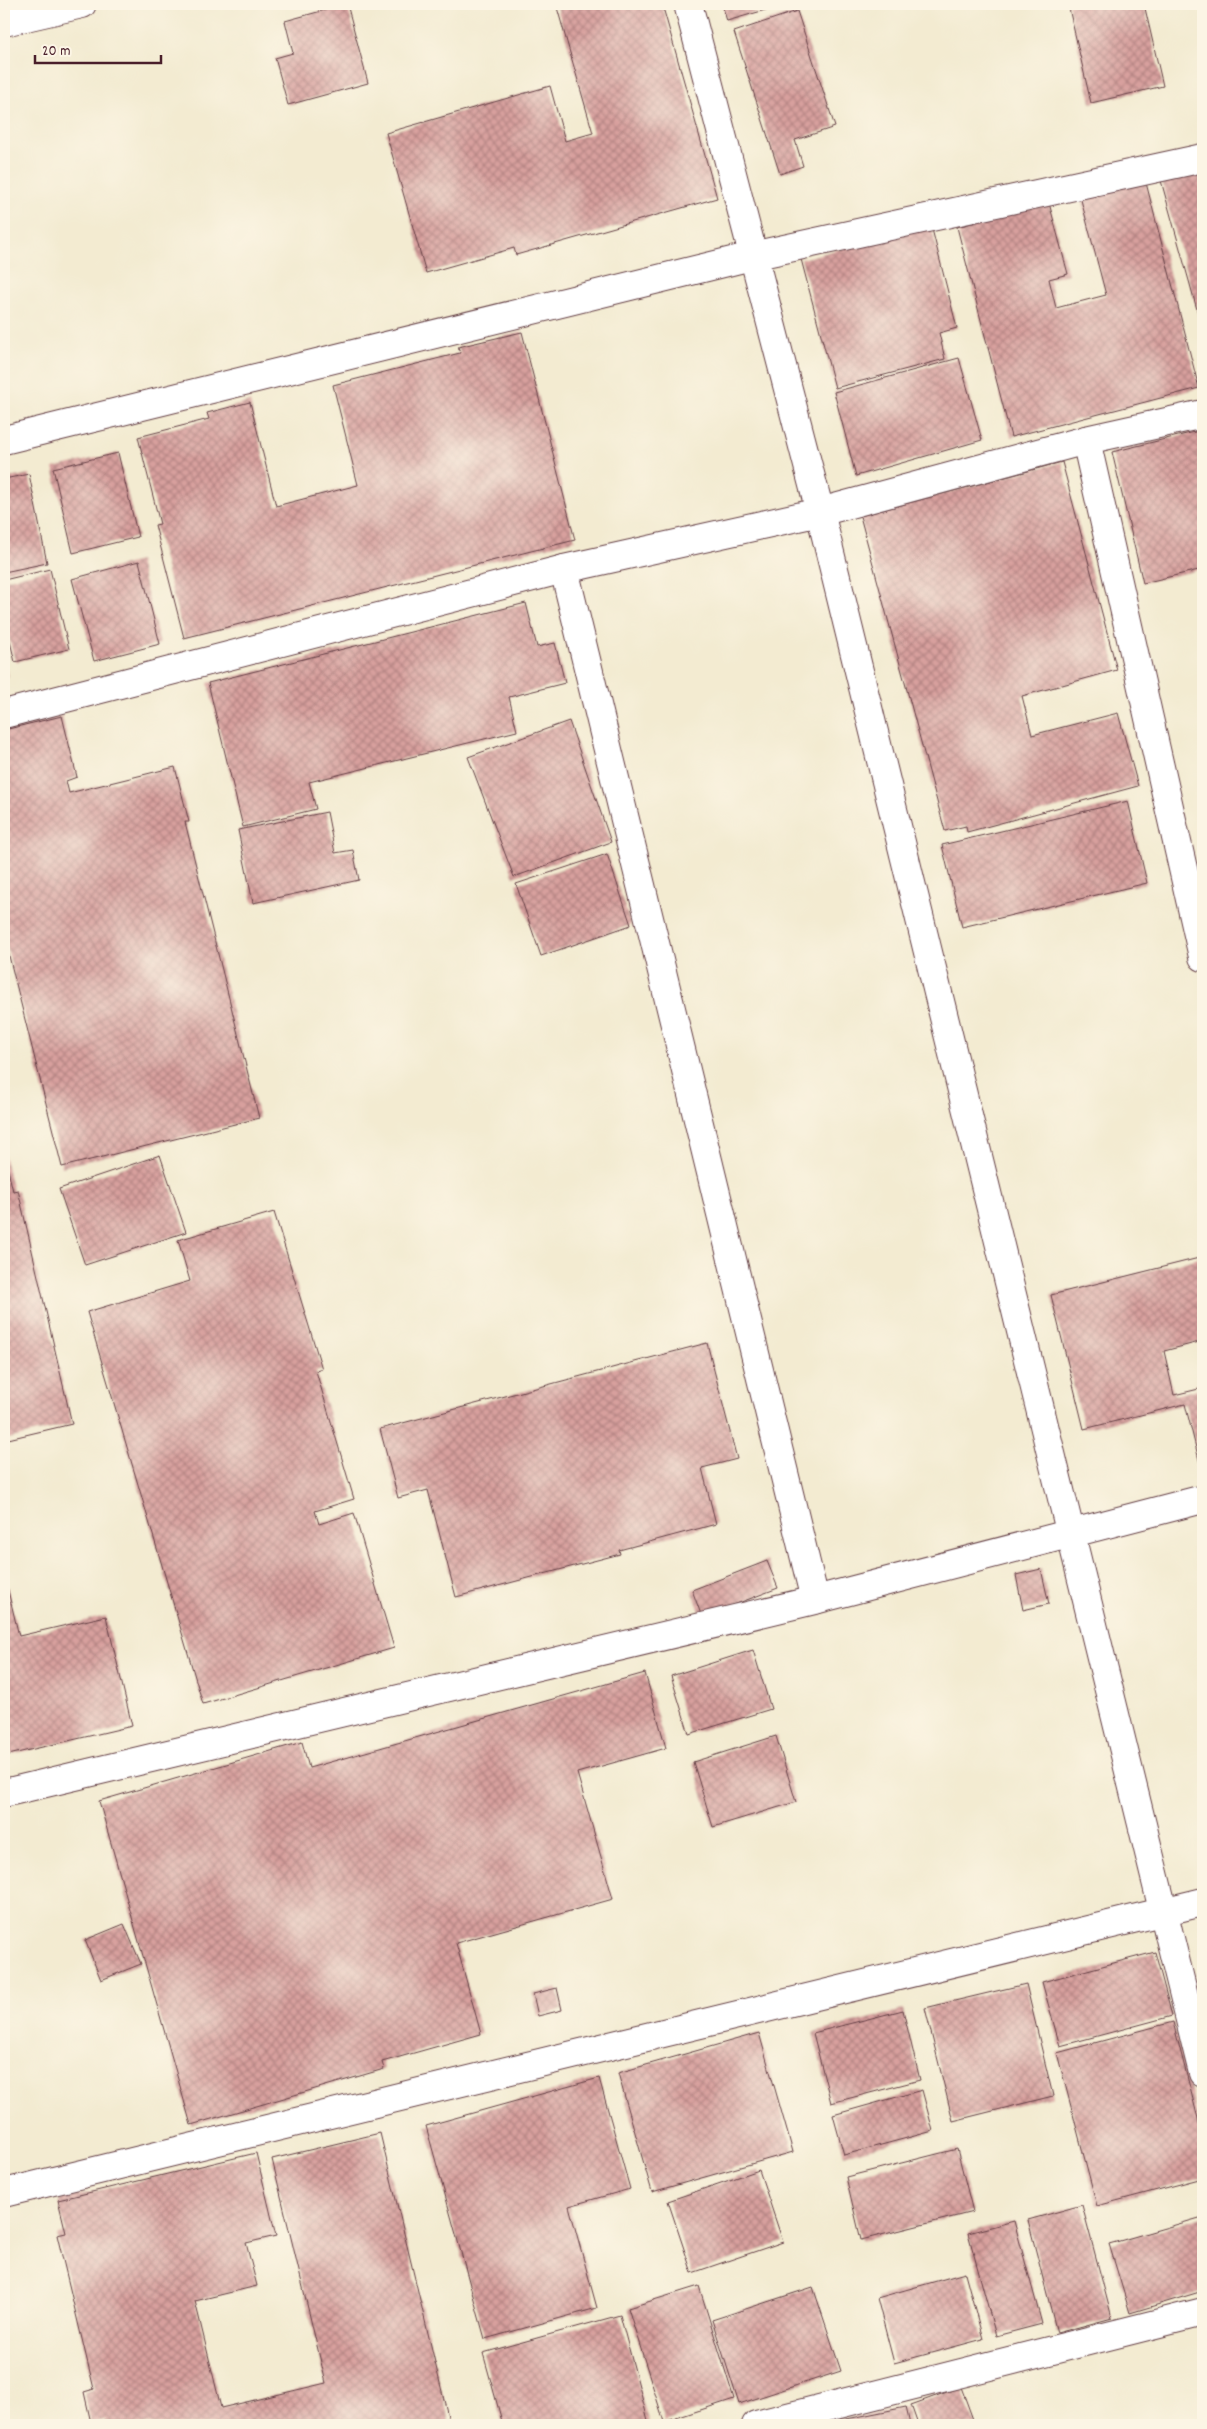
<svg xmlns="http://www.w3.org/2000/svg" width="1207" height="2429" viewBox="0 0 1207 2429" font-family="Dekko,sans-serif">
<defs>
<pattern id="building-cross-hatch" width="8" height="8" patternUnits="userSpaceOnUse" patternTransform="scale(1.25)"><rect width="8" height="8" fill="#d8a09e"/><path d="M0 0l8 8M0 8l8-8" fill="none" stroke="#b18281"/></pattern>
</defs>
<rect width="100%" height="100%" fill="#fcf5e5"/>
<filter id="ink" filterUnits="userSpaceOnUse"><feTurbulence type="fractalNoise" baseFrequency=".02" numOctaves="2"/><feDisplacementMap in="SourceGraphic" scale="10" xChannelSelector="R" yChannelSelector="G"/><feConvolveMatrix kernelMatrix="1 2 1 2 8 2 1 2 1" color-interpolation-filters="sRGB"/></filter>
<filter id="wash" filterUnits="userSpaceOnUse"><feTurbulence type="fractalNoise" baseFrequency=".0096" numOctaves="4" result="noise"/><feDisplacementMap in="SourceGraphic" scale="20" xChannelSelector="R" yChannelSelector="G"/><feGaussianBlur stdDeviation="1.12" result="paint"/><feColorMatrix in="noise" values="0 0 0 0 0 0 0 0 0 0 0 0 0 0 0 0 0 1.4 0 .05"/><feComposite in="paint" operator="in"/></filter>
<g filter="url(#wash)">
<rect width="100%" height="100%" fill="#f3ebd1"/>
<g id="blocks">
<g fill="url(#building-cross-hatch)">
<polygon points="347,4 368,83 288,105 275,58 293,53 285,21"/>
<polygon points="556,4 662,4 717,198 516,255 514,248 426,273 386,133 550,86 565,141 593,133"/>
<polygon points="722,4 786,4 727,21"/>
<polygon points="1068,4 1144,4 1163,86 1091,103"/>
<polygon points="797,11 835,127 795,140 803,166 780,174 734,32"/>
<polygon points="1203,165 1203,331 1160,177"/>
<polygon points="1145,179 1199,388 1011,437 957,227 1049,203 1068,274 1049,279 1056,308 1106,295 1080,196"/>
<polygon points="931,225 957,328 939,333 945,359 835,388 801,259"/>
<polygon points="522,332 575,540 184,638 155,525 160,524 138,437 209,419 207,413 250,402 276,506 358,485 333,385 460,353 458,347"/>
<polygon points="959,358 982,440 856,476 834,392"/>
<polygon points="1203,430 1203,569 1143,583 1112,452"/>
<polygon points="118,453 138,537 73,553 53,468"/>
<polygon points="1062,462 1117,670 1022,696 1032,735 1118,713 1138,786 967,832 966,826 945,831 860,516"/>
<polygon points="29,474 47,563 4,572 4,479"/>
<polygon points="139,561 160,644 94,661 72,579"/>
<polygon points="50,569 69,649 15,662 4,617 4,580"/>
<polygon points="526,603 537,647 555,643 565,683 509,697 517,731 309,782 316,809 243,827 208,683"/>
<polygon points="4,663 8,677 4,678"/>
<polygon points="62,716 77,777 66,781 69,793 175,767 189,822 185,822 259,1118 62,1167 4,936 4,730"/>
<polygon points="569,721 611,842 514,877 468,757"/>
<polygon points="1128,801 1147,883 962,927 942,845"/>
<polygon points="327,812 335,853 353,850 359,880 253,903 238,830"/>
<polygon points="607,854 631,925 541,956 516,884"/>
<polygon points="4,1154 13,1191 18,1190 72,1424 4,1440"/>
<polygon points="160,1155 186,1232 85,1265 59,1189"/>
<polygon points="274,1212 322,1369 316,1371 354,1499 315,1511 319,1524 354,1513 394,1648 203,1704 87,1312 190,1281 178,1240"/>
<polygon points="1203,1257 1203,1341 1164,1351 1174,1395 1203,1388 1203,1463 1200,1464 1185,1404 1084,1429 1051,1295"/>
<polygon points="707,1343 737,1459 702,1468 716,1524 619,1550 620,1554 456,1597 428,1490 398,1498 380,1429"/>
<polygon points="767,1561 778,1588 702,1617 692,1590"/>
<polygon points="1041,1569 1049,1604 1023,1610 1016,1575"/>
<polygon points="4,1574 19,1636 106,1616 132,1726 4,1756"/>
<polygon points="753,1650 771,1709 689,1734 671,1676"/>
<polygon points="645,1673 666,1748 577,1773 613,1899 456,1943 481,2034 382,2062 384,2069 191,2125 99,1801 302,1742 309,1768"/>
<polygon points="776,1736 796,1802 713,1827 693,1762"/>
<polygon points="124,1924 141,1964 101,1980 85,1940"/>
<polygon points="1155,1952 1172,2016 1060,2046 1042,1982"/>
<polygon points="1026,1984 1053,2096 953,2121 925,2008"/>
<polygon points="557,1988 562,2010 538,2016 533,1994"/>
<polygon points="903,2010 920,2080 831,2103 813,2033"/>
<polygon points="1173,2022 1203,2138 1203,2178 1097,2206 1057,2053"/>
<polygon points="759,2033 793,2152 652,2192 618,2073"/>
<polygon points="599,2078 630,2189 569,2206 597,2308 485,2339 426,2126"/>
<polygon points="922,2090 933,2131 844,2155 833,2115"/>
<polygon points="380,2133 450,2425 107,2425 105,2420 91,2423 84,2392 94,2389 57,2235 66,2233 58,2200 256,2153 276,2236 246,2243 257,2286 195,2301 221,2408 326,2383 272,2159"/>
<polygon points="957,2149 973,2212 861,2240 846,2177"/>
<polygon points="759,2170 783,2242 692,2273 668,2201"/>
<polygon points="1082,2205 1112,2318 1057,2333 1028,2220"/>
<polygon points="1203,2217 1203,2291 1130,2313 1109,2244"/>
<polygon points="1014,2221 1042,2324 996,2336 968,2233"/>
<polygon points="965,2273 983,2339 894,2363 877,2298"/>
<polygon points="699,2286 734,2399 664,2422 628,2308"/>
<polygon points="813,2287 841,2371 739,2404 712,2320"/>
<polygon points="620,2315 649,2424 503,2425 483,2353"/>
<polygon points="961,2387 975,2425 918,2425 911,2405"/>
<polygon points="906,2407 910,2425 822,2425 822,2424"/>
</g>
</g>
</g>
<g filter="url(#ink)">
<use href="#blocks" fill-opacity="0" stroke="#633e44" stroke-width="1"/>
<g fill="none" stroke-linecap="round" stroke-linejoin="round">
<defs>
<g id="minor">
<polyline points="688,4 820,512 1203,2073"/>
<polyline points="4,22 82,4"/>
<polyline points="4,440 752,256 1203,158"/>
<polyline points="1086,440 1203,957"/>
<polyline points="564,569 815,1600"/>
<polyline points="4,714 564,569 820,512 1086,440 1203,414"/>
<polyline points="4,1793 815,1600 1203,1499"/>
<polyline points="4,2193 1203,1902"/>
<polyline points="756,2425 1203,2312"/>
</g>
</defs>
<use href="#minor" stroke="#633e44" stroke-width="30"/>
<use href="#minor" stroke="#fff" stroke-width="28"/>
</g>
</g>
<rect width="1207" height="2429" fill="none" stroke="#fcf5e5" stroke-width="20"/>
<path d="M35 55v8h126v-8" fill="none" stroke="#4a1f2b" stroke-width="2.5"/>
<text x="42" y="55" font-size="15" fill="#4a1f2b" stroke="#fcf5e5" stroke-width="4" paint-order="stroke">20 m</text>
</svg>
